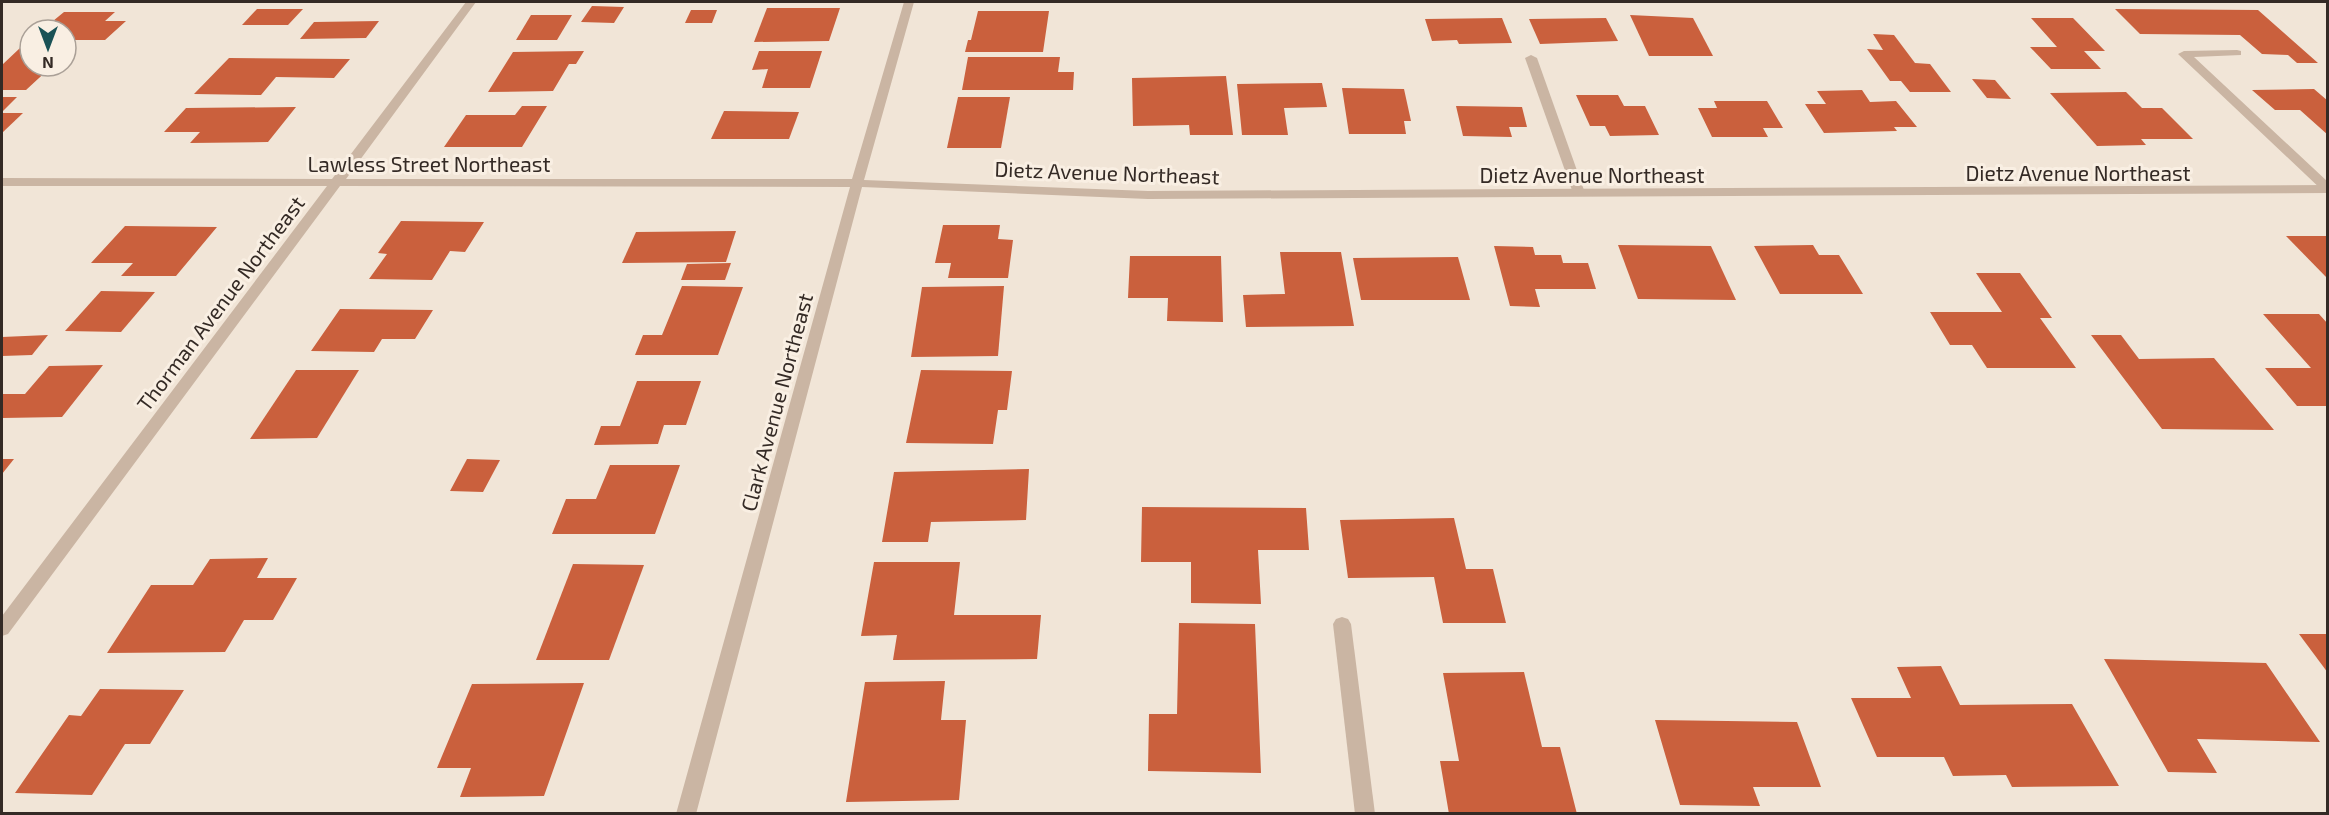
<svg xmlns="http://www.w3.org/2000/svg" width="2329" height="815" viewBox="0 0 2329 815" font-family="'Exo 2',sans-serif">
<rect width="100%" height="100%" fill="#f1e5d7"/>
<g fill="#ca603d">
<polygon points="592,6 624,7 614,23 581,22"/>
<polygon points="767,8 840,8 829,41 754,42"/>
<polygon points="257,9 303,9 288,25 242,25"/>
<polygon points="2115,9 2258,10 2318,63 2297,63 2288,55 2262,54 2240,35 2140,34"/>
<polygon points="691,10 717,10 712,23 685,23"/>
<polygon points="978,11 1049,11 1043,52 965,52 968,40 971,40"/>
<polygon points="64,12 115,12 105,21 126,21 105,40 66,40 66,30 42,30"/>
<polygon points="531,15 572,15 557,40 516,40"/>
<polygon points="1630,15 1693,18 1713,56 1649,56"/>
<polygon points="1502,18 1512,43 1459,44 1457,40 1432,41 1425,19"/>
<polygon points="1606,18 1618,41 1540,44 1529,19"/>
<polygon points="2031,18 2073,18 2105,51 2084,51 2101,69 2051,69 2030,47 2057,47"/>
<polygon points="379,21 366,38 300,39 314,22"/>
<polygon points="1873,34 1894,35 1915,63 1930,64 1951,92 1910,92 1901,81 1890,81 1867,49 1883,50"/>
<polygon points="20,48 30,48 30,66 52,66 26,90 2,90 2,65"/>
<polygon points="584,51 576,64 569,64 553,91 488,92 513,52"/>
<polygon points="759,51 822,51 810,88 762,88 768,69 752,70"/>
<polygon points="968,57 1060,57 1058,72 1074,72 1073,90 962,90"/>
<polygon points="229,58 350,59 334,78 276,77 261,95 194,94"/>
<polygon points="1226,76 1233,135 1190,135 1189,125 1133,126 1132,78"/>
<polygon points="1972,79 1995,80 2011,99 1987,98"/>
<polygon points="1322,83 1327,107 1284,108 1288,135 1242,135 1237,84"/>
<polygon points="1342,88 1404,89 1411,121 1404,121 1406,134 1349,134"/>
<polygon points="2314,89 2328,101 2328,135 2300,110 2275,110 2252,90"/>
<polygon points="1862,90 1870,102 1896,101 1917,127 1894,127 1897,131 1824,133 1805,104 1826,104 1817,91"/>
<polygon points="2126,92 2142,108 2162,108 2193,139 2141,139 2146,145 2097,146 2050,93"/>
<polygon points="1576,95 1618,95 1624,106 1645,106 1659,135 1610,136 1605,126 1590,126"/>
<polygon points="2,97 17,97 2,112"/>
<polygon points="958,97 1010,97 1001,148 947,148"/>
<polygon points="1714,101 1767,101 1783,128 1763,128 1768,137 1712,137 1698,108 1717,108"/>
<polygon points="522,106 547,106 522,147 444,147 466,115 515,115"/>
<polygon points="1456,106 1522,107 1527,127 1509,127 1512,137 1463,136"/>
<polygon points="296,107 268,142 190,143 200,132 164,132 186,108"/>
<polygon points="724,111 799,112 789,139 711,139"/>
<polygon points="2,113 23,113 2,133"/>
<polygon points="401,221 484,222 465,252 450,251 432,280 369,279 387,254 378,253"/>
<polygon points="943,225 1000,225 998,239 1013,240 1008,278 948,278 951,263 935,263"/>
<polygon points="125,226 217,227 176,276 121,276 133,263 91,263"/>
<polygon points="736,231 726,262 622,263 636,232"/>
<polygon points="2286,236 2328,236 2328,279"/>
<polygon points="1618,245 1711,246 1736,300 1638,299"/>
<polygon points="1813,245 1819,255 1839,255 1863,294 1780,294 1754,246"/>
<polygon points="1494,246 1533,247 1535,255 1561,255 1563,263 1588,263 1596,289 1535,289 1540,307 1510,306"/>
<polygon points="1280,252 1341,252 1354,326 1246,327 1243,295 1285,294"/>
<polygon points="1130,256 1221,256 1223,322 1167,321 1168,298 1128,298"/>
<polygon points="1458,257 1470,300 1361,300 1353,258"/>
<polygon points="731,263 725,280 681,280 687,264"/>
<polygon points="1976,273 2020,273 2052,318 2040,318 2076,368 1987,368 1972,345 1950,345 1930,312 2002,312"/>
<polygon points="682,286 743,287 718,355 635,355 643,335 662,335"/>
<polygon points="1004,286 998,356 911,357 922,287"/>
<polygon points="101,291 155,292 121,332 65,331"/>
<polygon points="340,309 433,310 415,339 382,339 374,352 311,351"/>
<polygon points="2263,314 2319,314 2328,324 2328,406 2297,406 2265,368 2311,368"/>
<polygon points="48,335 32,355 2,356 2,337"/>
<polygon points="2091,335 2121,335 2139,359 2214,358 2274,430 2162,429"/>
<polygon points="103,365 62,417 2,418 2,394 25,394 49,366"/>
<polygon points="296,370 359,370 317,438 250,439"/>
<polygon points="921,370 1012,371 1007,410 998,410 993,444 906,443"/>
<polygon points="637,381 701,381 686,425 664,425 658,444 594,445 601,426 620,426"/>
<polygon points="2,459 14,459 2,474"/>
<polygon points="467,459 500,460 483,492 450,491"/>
<polygon points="610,465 680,465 655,534 552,534 566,499 596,499"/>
<polygon points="1029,469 1026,520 931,522 928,542 882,542 894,472"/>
<polygon points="1142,507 1306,508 1309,550 1258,550 1261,604 1191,603 1191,562 1141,562"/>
<polygon points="1454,518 1466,569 1493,569 1506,623 1443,623 1434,577 1348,578 1340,520"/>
<polygon points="268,558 257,578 297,578 273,620 244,620 225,652 107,653 151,585 193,585 210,559"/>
<polygon points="874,562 960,562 954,615 1041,615 1037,659 893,660 897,635 861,636"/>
<polygon points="573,564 644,565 609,660 536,660"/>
<polygon points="1179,623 1255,624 1261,773 1148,771 1149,714 1177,714"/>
<polygon points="2299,634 2328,634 2328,673"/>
<polygon points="2104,659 2266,663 2320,742 2197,739 2217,773 2168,772"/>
<polygon points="1941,666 1960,705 2072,704 2119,786 2012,787 2006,775 1953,776 1944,757 1877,757 1851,698 1911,698 1897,667"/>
<polygon points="1524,672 1542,747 1560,747 1577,814 1449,814 1440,761 1459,761 1443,673"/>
<polygon points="945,681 941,720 966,720 959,800 846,802 865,682"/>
<polygon points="584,683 544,796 460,797 471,768 437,768 472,684"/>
<polygon points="100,689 184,690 150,744 125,744 92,795 15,793 69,715 81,716"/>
<polygon points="1655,720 1797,722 1821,787 1753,787 1760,806 1680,805"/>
</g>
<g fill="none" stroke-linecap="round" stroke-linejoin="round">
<g fill="#cab5a3" fill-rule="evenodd">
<polygon points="2237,50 2241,51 2241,55 2194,57 2328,182 2328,193 2324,192 2178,54 2184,51"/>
<polygon points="1531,55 1537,58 1585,193 1583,196 1575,196 1573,193 1525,58"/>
<polygon points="1342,617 1348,619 1351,624 1375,814 1355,814 1333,624 1336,619"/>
</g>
<polygon fill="#cab5a3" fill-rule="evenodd" points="466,2 476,2 346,179 852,179 904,2 914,2 864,180 1148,191 2328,185 2328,193 1148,199 862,187 696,814 676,814 850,187 340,186 8,634 2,636 2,616 327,186 2,186 2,178 332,179"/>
</g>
<g text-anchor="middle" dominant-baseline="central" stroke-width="6" stroke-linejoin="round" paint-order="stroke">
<g font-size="21" fill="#342a25" stroke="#f9efe3">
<text x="429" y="163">Lawless Street Northeast</text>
<text transform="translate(1107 172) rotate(2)">Dietz Avenue Northeast</text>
<text x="2078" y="172">Dietz Avenue Northeast</text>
<text x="1592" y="174">Dietz Avenue Northeast</text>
<text transform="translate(220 303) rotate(-53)">Thorman Avenue Northeast</text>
<text transform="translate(776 402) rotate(-75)">Clark Avenue Northeast</text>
</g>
</g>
<rect width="2329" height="815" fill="none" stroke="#342a25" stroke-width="6"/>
<g transform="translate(48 48) rotate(180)"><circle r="28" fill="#f9efe3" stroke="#aaa097" stroke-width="1.5"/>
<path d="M0-4.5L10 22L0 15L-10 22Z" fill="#1a5256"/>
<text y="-9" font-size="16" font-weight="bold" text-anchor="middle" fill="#342a25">N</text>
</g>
</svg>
